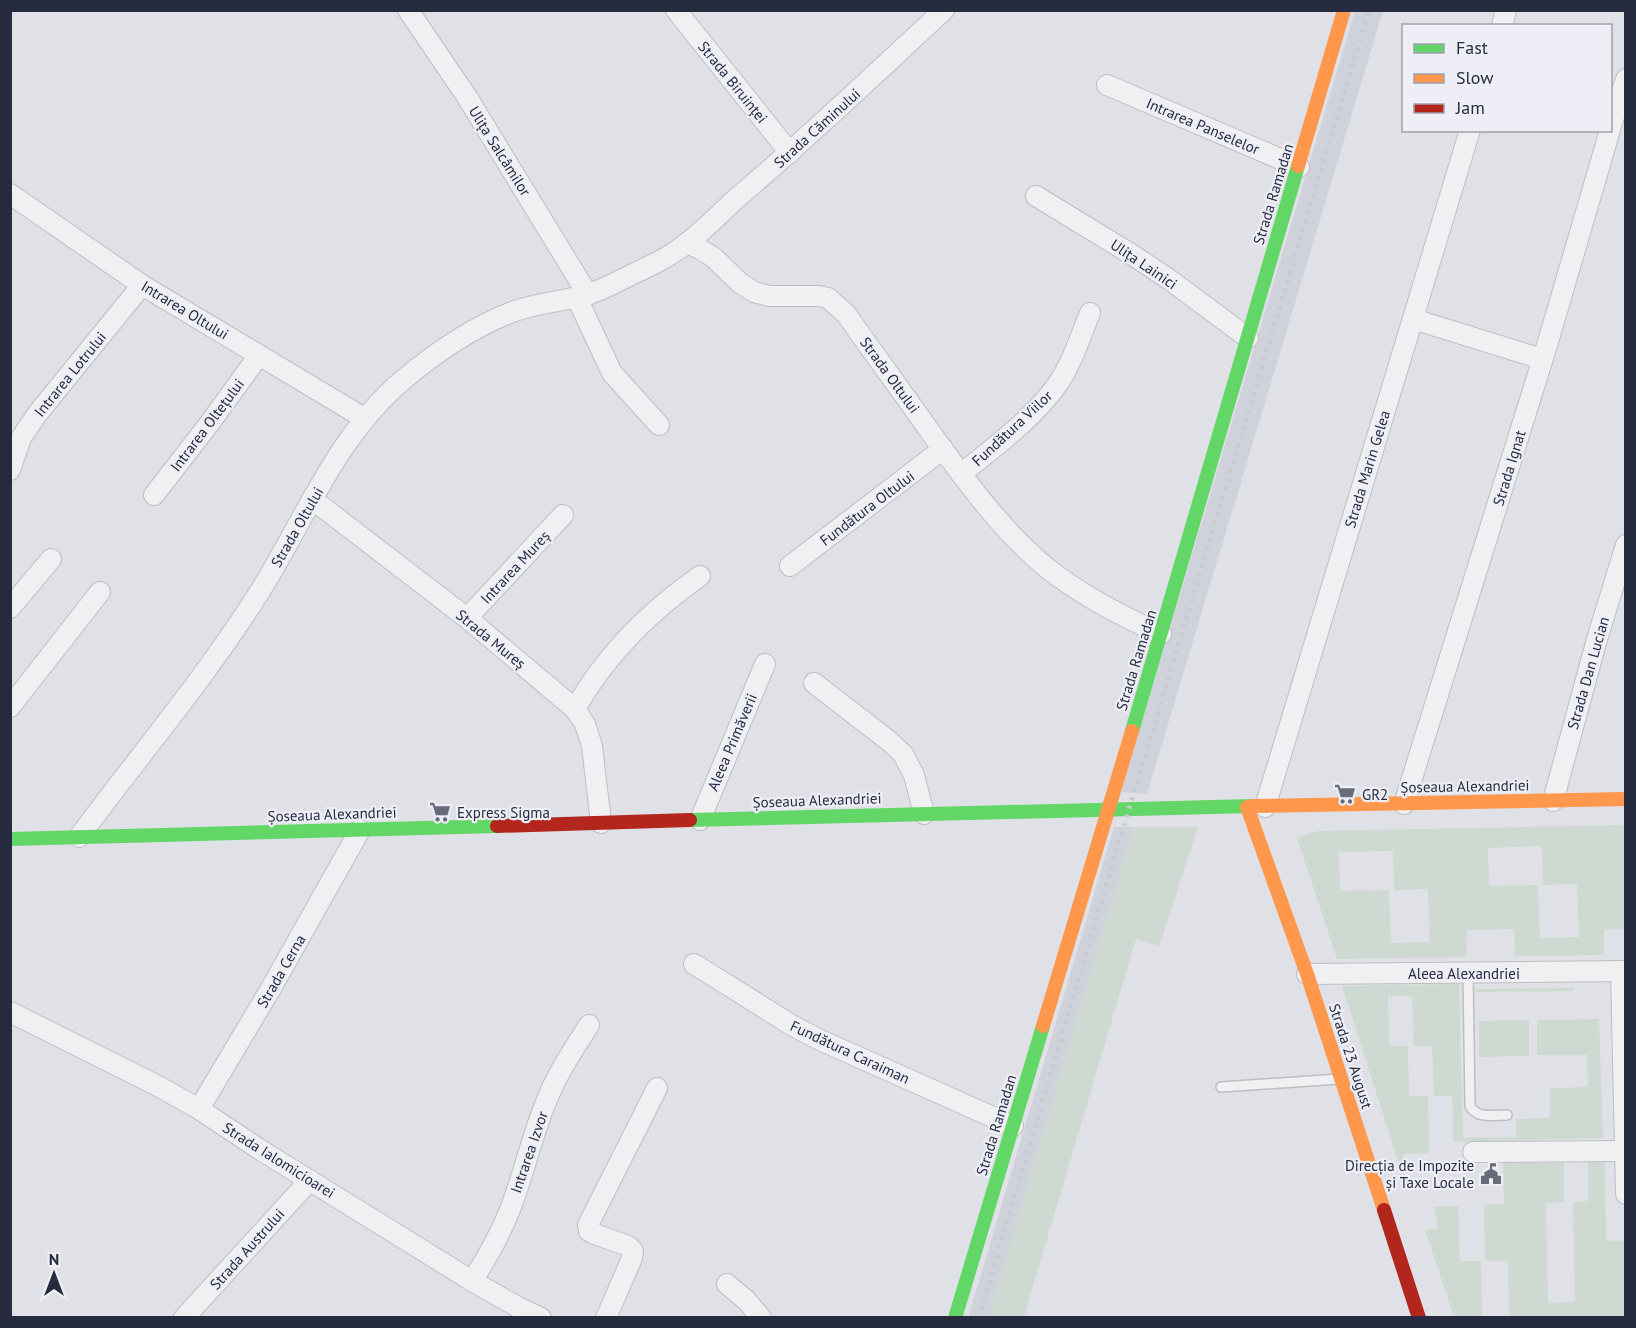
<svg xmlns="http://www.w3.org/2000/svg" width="1636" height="1328" viewBox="0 0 1636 1328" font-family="'PT Sans',sans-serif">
<rect width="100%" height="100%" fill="#e0e1e6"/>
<g fill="#d0d2db">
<polygon points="1355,11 1383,11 1147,794 1121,792"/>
<polygon points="1114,827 1134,827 989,1317 968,1318"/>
</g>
<g fill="#ced9d1" fill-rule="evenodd">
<path d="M1625,825V929H1604V955L1515,956L1514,929L1467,930L1466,957L1337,959L1297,838L1306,834L1317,831ZM1542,846L1543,885L1577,884L1579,937L1540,938L1538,885L1489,886L1488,848ZM1393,851L1394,890L1428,889L1430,942L1391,943L1389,890L1340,891L1339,852Z"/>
<polygon points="1134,827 1198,827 1159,946 1136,939 1024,1317 989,1317"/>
<polygon points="1459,984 1463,1138 1516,1137 1516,1119 1550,1118 1550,1088 1588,1087 1587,1055 1537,1055 1537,1020 1599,1019 1603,1138 1454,1142 1452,1096 1434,1096 1432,1046 1414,1046 1412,996 1388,996 1389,1046 1408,1046 1409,1096 1428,1096 1429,1153 1403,1154 1407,1170 1401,1170 1342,986"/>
<polygon points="1574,988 1574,991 1475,992 1475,989"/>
<polygon points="1529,1020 1529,1056 1479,1057 1479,1021"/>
<polygon points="1588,1162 1605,1162 1606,1241 1625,1241 1625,1317 1496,1317 1509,1317 1508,1261 1485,1261 1484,1205 1504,1204 1503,1163 1564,1163 1564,1202 1546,1203 1548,1303 1575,1302 1573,1202 1588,1201"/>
<polygon points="1458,1206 1460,1261 1481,1261 1482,1317 1454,1317 1425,1230 1438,1229 1434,1207"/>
</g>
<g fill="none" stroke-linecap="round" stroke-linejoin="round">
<defs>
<g id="lane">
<path d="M1468,973L1470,1106C1477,1119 1493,1115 1507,1115"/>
<polyline points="1221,1087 1339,1079"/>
</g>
<g id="street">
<polyline points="408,10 467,97 588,295"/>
<polyline points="676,10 790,153"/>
<polyline points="1502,26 1506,10"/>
<polyline points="1107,85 1299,167"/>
<polyline points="1610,129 1626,79"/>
<polyline points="10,194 142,285 364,418"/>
<polyline points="1036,196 1131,254 1170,280 1248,338"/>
<path d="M687,243L700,249L713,257L740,283L754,292L769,296H819L828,298L846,314C874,354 903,393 931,433C966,481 1001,530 1047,568C1081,595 1121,616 1161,634"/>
<polyline points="577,298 612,373 659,425"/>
<polyline points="1413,319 1542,359"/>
<polyline points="10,470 21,438 38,413 142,285"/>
<path d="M961,474C994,447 1032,420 1057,385C1072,364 1080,337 1090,313"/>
<polyline points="154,495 209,424 259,355"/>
<polyline points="312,499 467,618 575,709 585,724 592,746 601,823"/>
<polyline points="790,566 943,449"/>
<polyline points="10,608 51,559"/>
<polyline points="467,618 563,515"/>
<polyline points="814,683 889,741 903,754 914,775 924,814"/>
<polyline points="10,707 100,592"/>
<path d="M575,709C605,656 650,611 700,576"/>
<polyline points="1553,801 1597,639 1626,545"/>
<polyline points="1404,804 1548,342 1610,130"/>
<polyline points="1265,807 1470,130"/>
<polyline points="700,820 765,664"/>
<path d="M79,837C138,757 202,682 255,599C303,525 334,438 403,380C435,353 473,327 512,312C533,304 556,302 578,297C598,293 616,282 635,273C648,267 661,261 673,253C697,238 717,216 738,197C809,137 876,73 944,10"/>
<polyline points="694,964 793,1026 820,1040 1013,1126"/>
<polyline points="1621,971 1626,1194"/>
<polyline points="1307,974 1626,971"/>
<polyline points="10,1012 158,1086 199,1109 259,1149 472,1281 518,1307 541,1318"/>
<polyline points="199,1109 270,990 360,830"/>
<polyline points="1473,1152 1624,1151"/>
<path d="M472,1281C487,1258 501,1233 511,1207C524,1173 532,1136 546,1102C557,1074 573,1050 589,1025"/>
<polyline points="727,1284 747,1301 761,1318"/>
<polyline points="184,1318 310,1180"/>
<polyline points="606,1318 632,1258 633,1251 628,1246 592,1233 589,1231 588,1225 657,1088"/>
</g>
</defs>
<use href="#lane" stroke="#bdbec3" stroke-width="12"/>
<use href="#street" stroke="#bdbec3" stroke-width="22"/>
<use href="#lane" stroke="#f0f0f2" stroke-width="9"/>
<use href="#street" stroke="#f0f0f2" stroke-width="20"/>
<g stroke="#63d668" stroke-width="14">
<polyline points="1132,731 1298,166"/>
<polyline points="690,820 1253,806"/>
<polyline points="10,839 497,826"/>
<polyline points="955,1318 1043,1026"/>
</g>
<g stroke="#ff974d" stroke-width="14">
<polyline points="1298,166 1344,10"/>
<polyline points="1253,806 1626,799"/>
<polyline points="1247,807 1307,974 1384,1210"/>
<polyline points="1043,1026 1132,731"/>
</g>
<g stroke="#b3261e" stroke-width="14">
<polyline points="497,826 690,820"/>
<polyline points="1384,1210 1419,1318"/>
</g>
<polyline stroke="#c9cace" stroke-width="4.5" stroke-dasharray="3 6" stroke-linecap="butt" points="979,1318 1114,859 1369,10"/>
</g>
<defs>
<symbol id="supermarket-bare" viewBox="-9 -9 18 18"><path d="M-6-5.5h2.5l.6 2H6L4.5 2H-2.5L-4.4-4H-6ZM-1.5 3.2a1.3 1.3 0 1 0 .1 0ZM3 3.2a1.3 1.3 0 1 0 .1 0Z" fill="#686b79" stroke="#eeeff6" stroke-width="2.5" paint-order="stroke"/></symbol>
<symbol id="civic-bare" viewBox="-9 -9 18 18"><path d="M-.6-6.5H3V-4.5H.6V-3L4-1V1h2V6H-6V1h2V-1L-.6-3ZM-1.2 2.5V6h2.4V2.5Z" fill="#686b79" stroke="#eeeff6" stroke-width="2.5" paint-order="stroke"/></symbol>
</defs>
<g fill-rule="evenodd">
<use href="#supermarket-bare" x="1330" y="779" width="30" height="30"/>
<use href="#supermarket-bare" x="425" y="797" width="30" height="30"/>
<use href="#civic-bare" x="1476" y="1159" width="30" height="30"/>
</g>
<g text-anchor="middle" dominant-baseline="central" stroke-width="4.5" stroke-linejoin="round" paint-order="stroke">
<g font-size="15" fill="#272b3f" stroke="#eeeff6">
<text transform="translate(733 82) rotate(51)">Strada Biruinței</text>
<text transform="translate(1203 126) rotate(23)">Intrarea Panselelor</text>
<text transform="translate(817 128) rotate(-42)">Strada Căminului</text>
<text transform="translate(500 151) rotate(58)">Ulița Salcâmilor</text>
<text transform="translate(1273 194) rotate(-73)">Strada Ramadan</text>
<text transform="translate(1144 264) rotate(34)">Ulița Lainici</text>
<text transform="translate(185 310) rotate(31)">Intrarea Oltului</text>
<text transform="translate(70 374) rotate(-51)">Intrarea Lotrului</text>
<text transform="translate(890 375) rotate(54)">Strada Oltului</text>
<text transform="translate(207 425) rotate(-53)">Intrarea Oltețului</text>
<text transform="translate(1012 428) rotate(-43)">Fundătura Viilor</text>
<text transform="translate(1509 468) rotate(-73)">Strada Ignat</text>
<text transform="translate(1367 469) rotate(-73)">Strada Marin Gelea</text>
<text transform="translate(867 508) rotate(-37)">Fundătura Oltului</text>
<text transform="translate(297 527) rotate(-60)">Strada Oltului</text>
<text transform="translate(515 567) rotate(-47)">Intrarea Mureș</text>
<text transform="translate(491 639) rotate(39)">Strada Mureș</text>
<text transform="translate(1136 660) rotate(-73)">Strada Ramadan</text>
<text transform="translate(1588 673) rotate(-74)">Strada Dan Lucian</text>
<text transform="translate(732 742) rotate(-67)">Aleea Primăverii</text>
<text transform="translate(1465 786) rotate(-1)">Șoseaua Alexandriei</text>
<text transform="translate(817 800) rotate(-2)">Șoseaua Alexandriei</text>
<text transform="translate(332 814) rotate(-2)">Șoseaua Alexandriei</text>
<text transform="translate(281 971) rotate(-60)">Strada Cerna</text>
<text x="1464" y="973">Aleea Alexandriei</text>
<text transform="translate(850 1052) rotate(25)">Fundătura Caraiman</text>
<text transform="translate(1351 1056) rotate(72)">Strada 23 August</text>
<text transform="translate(996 1125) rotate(-73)">Strada Ramadan</text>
<text transform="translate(529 1152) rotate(-71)">Intrarea Izvor</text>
<text transform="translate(279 1160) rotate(32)">Strada Ialomicioarei</text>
<text transform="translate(247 1249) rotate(-48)">Strada Austrului</text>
</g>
<g font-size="15" fill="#272b3f" stroke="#eeeff6" text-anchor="start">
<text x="1362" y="794">GR2</text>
<text x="457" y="812">Express Sigma</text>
<text x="1474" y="1165" text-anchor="end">Direcția de Impozite<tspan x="1474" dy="17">și Taxe Locale</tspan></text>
</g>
</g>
<rect width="1636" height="1328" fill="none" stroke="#272b3f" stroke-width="24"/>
<rect x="1402" y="24" width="210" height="108" fill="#eeeff6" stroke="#9ea1ad" stroke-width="1.5"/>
<rect x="1414" y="44" width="30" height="9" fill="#63d668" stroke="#9ea1ad" stroke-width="1.5"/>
<text x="1456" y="54" font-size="18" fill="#272b3f">Fast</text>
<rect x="1414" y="74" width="30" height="9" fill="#ff974d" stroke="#9ea1ad" stroke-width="1.5"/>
<text x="1456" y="84" font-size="18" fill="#272b3f">Slow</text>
<rect x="1414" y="104" width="30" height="9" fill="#b3261e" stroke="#9ea1ad" stroke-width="1.5"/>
<text x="1456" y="114" font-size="18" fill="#272b3f">Jam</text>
<g transform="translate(54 1274)" stroke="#eeeff6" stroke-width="4.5" paint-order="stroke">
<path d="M0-4.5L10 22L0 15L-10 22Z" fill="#272b3f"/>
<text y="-9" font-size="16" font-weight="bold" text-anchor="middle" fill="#272b3f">N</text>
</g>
</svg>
